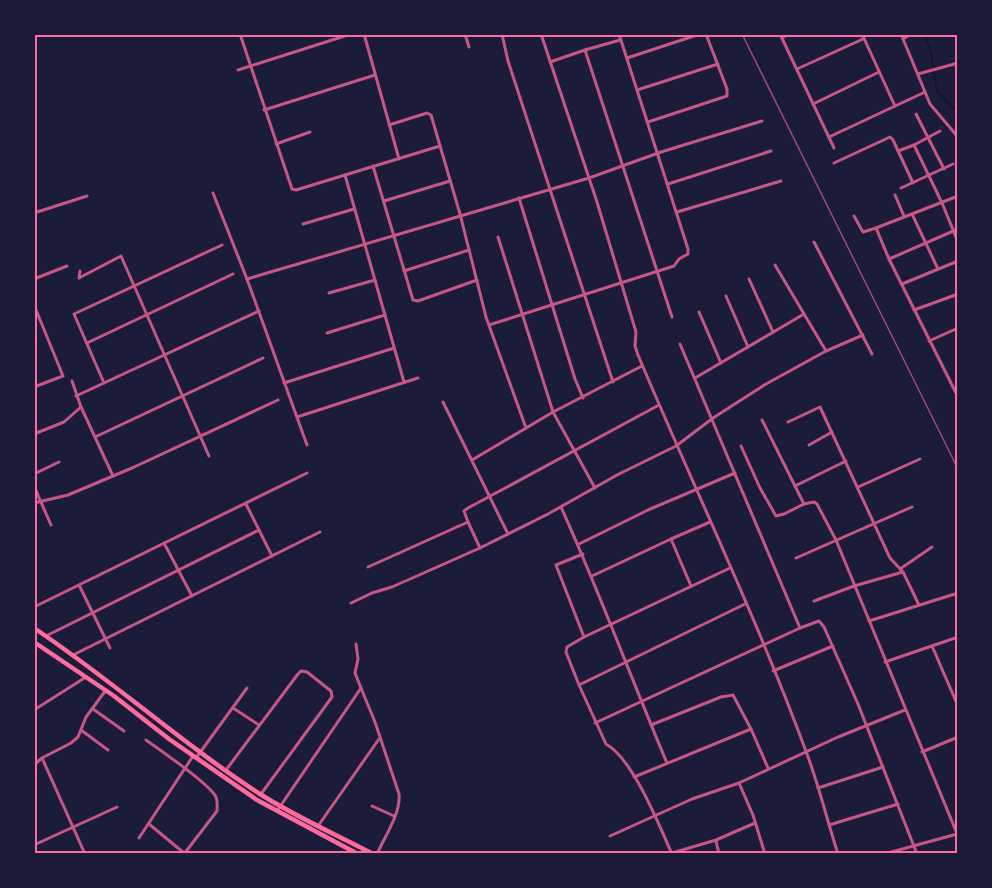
<svg xmlns="http://www.w3.org/2000/svg" width="992" height="888" viewBox="0 0 992 888" font-family="'Golos Text',sans-serif">
<rect width="100%" height="100%" fill="#1b1b3a"/>
<g fill="none" stroke-linecap="round" stroke-linejoin="round">
<polyline stroke="#12122b" stroke-width="1.5" points="925,34 930,50 937,91 958,113"/>
<g stroke="#c65784" stroke-width="3">
<polyline points="240,34 292,189 296,190 440,146"/>
<polyline points="364,34 399,159"/>
<polyline points="465,34 469,47"/>
<polyline points="502,34 508,61 613,382"/>
<path d="M541,34L597,202L636,332L635,346L638,355C694,488 757,618 807,754C819,786 827,820 838,854"/>
<polyline points="780,34 834,148"/>
<polyline points="862,34 895,106"/>
<polyline points="901,34 930,104 958,137"/>
<polyline points="782,38 788,34"/>
<polyline points="903,39 911,34"/>
<polyline points="620,40 585,50 672,317"/>
<polyline points="627,58 700,34"/>
<polyline points="550,62 585,50"/>
<polyline points="797,69 863,39"/>
<polyline points="238,70 351,34"/>
<polyline points="918,74 958,63"/>
<polyline points="637,90 718,64"/>
<polyline points="813,104 879,72"/>
<polyline points="264,110 375,75"/>
<polyline points="916,114 944,169"/>
<polyline points="648,122 727,96 727,89 706,34"/>
<polyline points="389,125 427,113 431,115 460,214 486,317 526,428"/>
<polyline points="829,137 925,92"/>
<polyline points="276,144 310,132"/>
<polyline points="914,145 940,131"/>
<polyline points="898,151 914,145 942,203 958,242"/>
<polyline points="834,163 890,137 893,140 913,183"/>
<polyline points="373,166 413,300 418,301 477,280"/>
<polyline points="345,175 404,382"/>
<polyline points="668,184 771,151"/>
<polyline points="901,188 953,164"/>
<polyline points="213,193 247,279 307,445"/>
<polyline points="895,195 904,216"/>
<polyline points="519,198 575,379 583,398"/>
<polyline points="384,201 450,181"/>
<polyline points="677,212 781,181"/>
<polyline points="34,213 87,196"/>
<polyline points="912,214 938,269"/>
<polyline points="854,216 863,232 876,228 889,259 958,397"/>
<polyline points="303,224 354,209"/>
<polyline points="876,228 958,196"/>
<polyline points="498,237 553,412 595,488"/>
<polyline points="814,242 872,354"/>
<polyline points="889,259 958,229"/>
<polyline points="775,265 826,351"/>
<polyline points="80,271 79,278 121,256 209,456"/>
<polyline points="404,271 469,250"/>
<polyline points="34,279 67,266"/>
<polyline points="247,279 589,178 661,152 762,121"/>
<polyline points="749,279 773,332"/>
<polyline points="902,284 958,261"/>
<polyline points="329,293 375,280"/>
<polyline points="726,296 748,347"/>
<polyline points="34,305 63,376 34,387"/>
<polyline points="914,310 958,294"/>
<polyline points="699,312 721,363"/>
<polyline points="489,325 674,266 679,259 688,254 688,249 619,34"/>
<polyline points="327,333 385,315"/>
<polyline points="929,341 958,328"/>
<polyline points="87,343 233,274"/>
<polyline points="680,344 800,628"/>
<polyline points="695,378 804,314"/>
<polyline points="72,381 81,407 113,476"/>
<polyline points="104,383 74,314 222,245"/>
<polyline points="284,383 394,348"/>
<polyline points="76,396 259,311"/>
<polyline points="443,402 508,534"/>
<polyline points="297,417 418,378"/>
<polyline points="762,420 804,504 814,502 817,504 836,540 958,836"/>
<polyline points="788,422 820,407 890,558 903,572 919,605"/>
<polyline points="34,434 64,422 81,407"/>
<polyline points="95,437 263,358"/>
<polyline points="809,445 832,432"/>
<polyline points="741,446 760,488 776,516 784,514 804,504"/>
<polyline points="472,460 553,412 642,366"/>
<polyline points="34,474 59,462"/>
<polyline points="34,486 51,525"/>
<polyline points="795,486 846,461"/>
<polyline points="858,487 920,459"/>
<polyline points="34,503 68,495 132,468 278,400"/>
<polyline points="246,504 272,556"/>
<path d="M561,507C599,591 631,678 667,763"/>
<polyline points="468,522 480,548"/>
<polyline points="671,539 710,522"/>
<polyline points="164,543 192,596"/>
<polyline points="579,544 648,510 735,473"/>
<polyline points="796,558 912,507"/>
<polyline points="368,567 468,522 464,511 468,508 659,405"/>
<polyline points="900,569 932,547"/>
<polyline points="592,576 671,539 691,586"/>
<polyline points="79,585 110,648"/>
<polyline points="814,601 854,586 903,572"/>
<polyline points="351,603 372,593 392,587 480,548 548,514 617,475 676,446 713,418 766,384 826,351 863,335"/>
<polyline points="34,607 307,473"/>
<polyline points="869,621 958,593"/>
<polyline points="46,636 259,530"/>
<polyline points="584,637 730,568"/>
<polyline points="932,646 958,706"/>
<polyline points="73,655 320,532"/>
<polyline points="885,662 958,637"/>
<polyline points="773,671 833,646"/>
<polyline points="579,685 566,652 567,647 584,637 556,565 583,554"/>
<path d="M361,688L375,722L399,794C401,813 385,836 377,854"/>
<polyline points="233,708 259,725"/>
<polyline points="93,709 124,731"/>
<polyline points="34,710 86,677"/>
<polyline points="595,723 800,628 819,621 824,627 858,704 917,854"/>
<polyline points="651,725 721,697 733,695 751,729 768,768"/>
<polyline points="81,730 108,750"/>
<path d="M146,740C160,750 210,784 216,797C218,802 217,807 217,811L184,854"/>
<polyline points="922,752 958,737"/>
<polyline points="42,758 85,854"/>
<polyline points="196,758 247,688"/>
<polyline points="34,765 42,758 71,743 78,737 86,717 106,690"/>
<polyline points="226,770 298,674 301,671 307,672 331,691 332,697 261,794"/>
<polyline points="634,777 751,729"/>
<polyline points="739,783 753,815 765,854"/>
<polyline points="818,788 883,767"/>
<polyline points="372,806 394,816"/>
<polyline points="277,811 361,688 355,673 358,659 356,644"/>
<polyline points="149,824 184,853"/>
<polyline points="829,825 898,804"/>
<polyline points="318,826 379,739"/>
<polyline points="610,836 692,799 739,783 838,737 905,710"/>
<polyline points="139,838 193,756"/>
<polyline points="716,841 719,854"/>
<polyline points="34,845 117,807"/>
<polyline points="672,853 716,840 755,823"/>
<path d="M672,854C659,825 633,759 606,744L579,685L745,604"/>
<polyline points="884,854 957,834"/>
</g>
<g stroke="#ff6b9d" stroke-width="4.5">
<path d="M34,628C112,680 181,743 260,794C296,817 335,834 373,854"/>
<polyline points="34,642 114,696 169,739 257,800 358,854"/>
</g>
<polyline stroke="#a44b75" stroke-width="1.5" points="742,34 958,469"/>
</g>
<rect width="992" height="888" fill="none" stroke="#1b1b3a" stroke-width="72"/>
<rect x="36" y="36" width="920" height="816" fill="none" stroke="#ff6b9d" stroke-width="2"/>
</svg>
